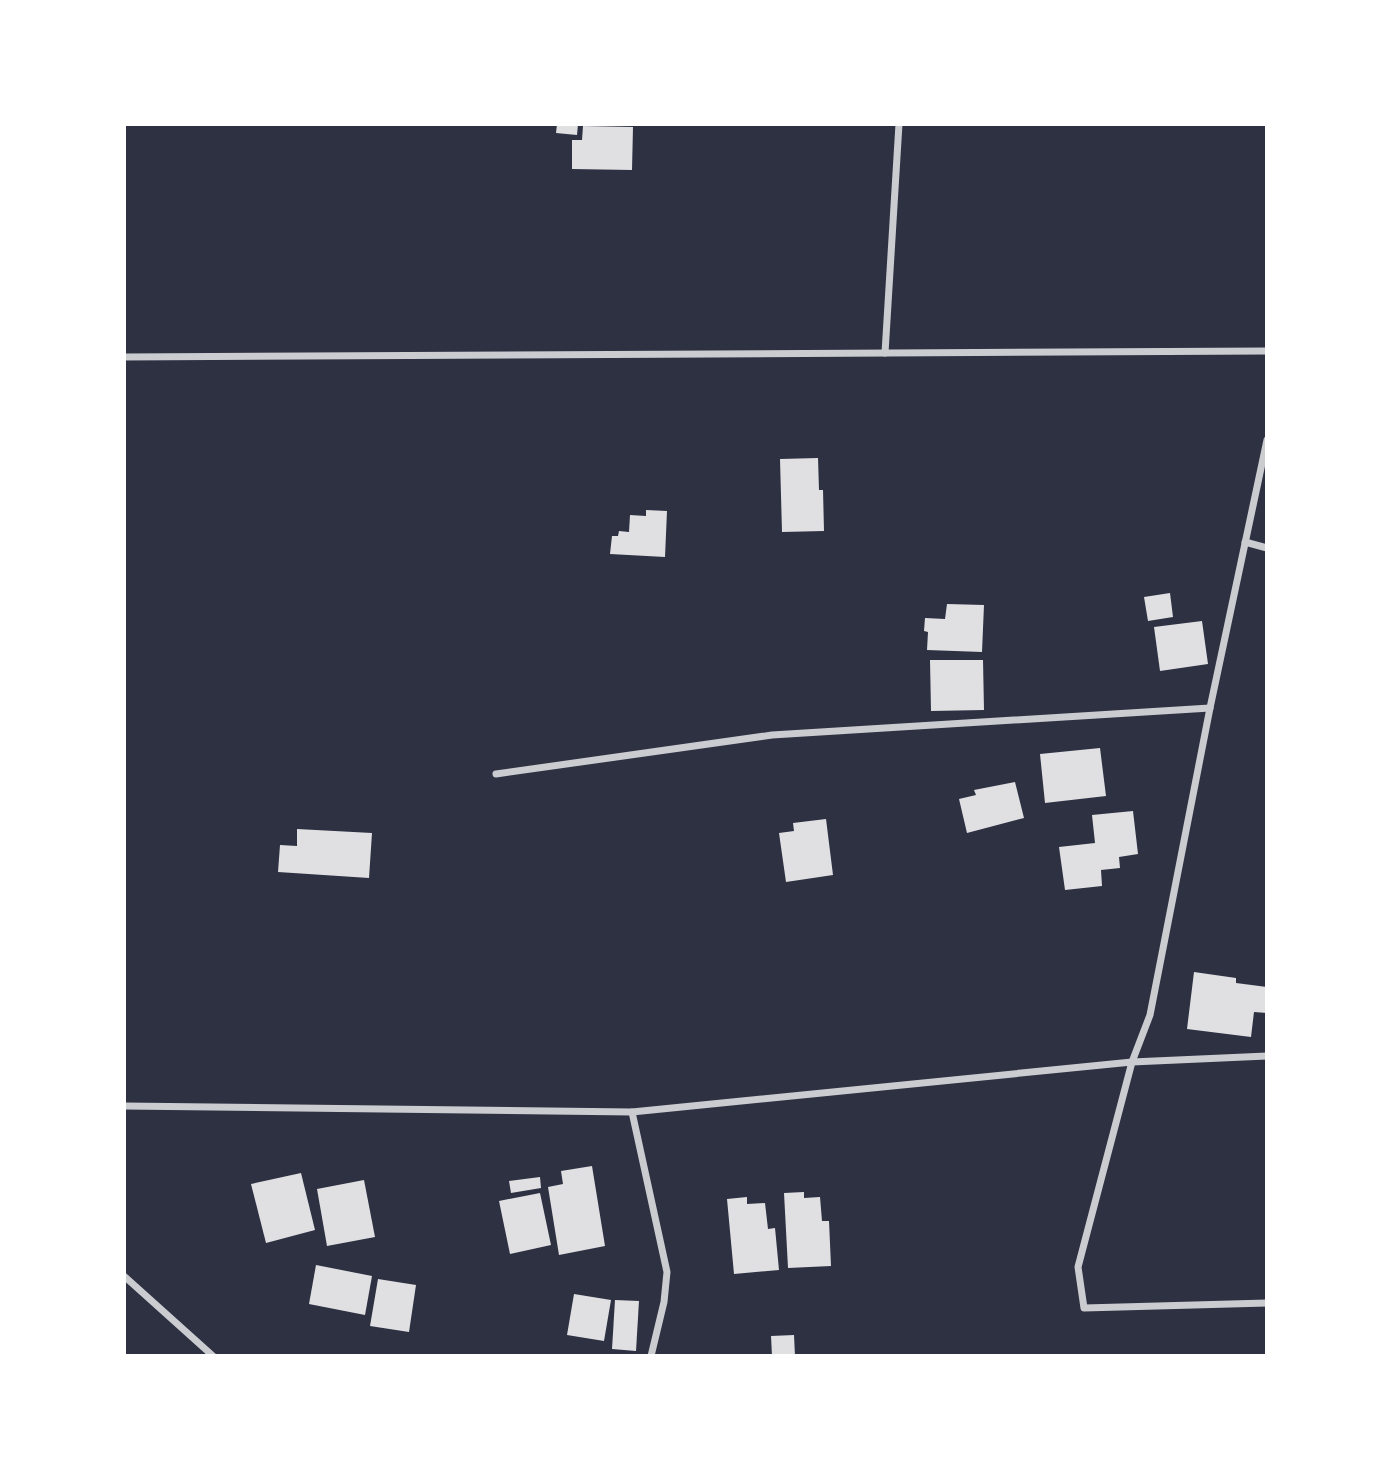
<svg xmlns="http://www.w3.org/2000/svg" width="1391" height="1480" viewBox="0 0 1391 1480" font-family="'Golos Text',sans-serif">
<rect width="100%" height="100%" fill="#2d3142"/>
<g fill="#e0e0e3">
<polygon points="557,124 578,124 577,135 556,133"/>
<polygon points="583,126 633,127 632,170 572,169 572,140 582,140"/>
<polygon points="818,458 819,490 823,490 824,531 782,532 780,459"/>
<polygon points="646,510 667,511 665,557 610,554 612,536 618,536 619,531 629,532 630,515 646,516"/>
<polygon points="1170,593 1173,617 1148,621 1144,597"/>
<polygon points="947,604 984,605 982,652 927,650 928,632 924,631 925,618 945,619"/>
<polygon points="1202,621 1208,664 1160,671 1154,627"/>
<polygon points="930,660 983,660 984,710 931,711"/>
<polygon points="1100,748 1106,796 1045,803 1040,754"/>
<polygon points="1015,782 1024,818 967,833 959,799 976,795 974,790"/>
<polygon points="1133,811 1138,854 1119,857 1120,868 1101,870 1102,886 1065,890 1059,847 1095,843 1092,815"/>
<polygon points="826,819 833,875 786,882 779,833 794,831 793,823"/>
<polygon points="297,829 372,833 369,878 278,872 280,845 297,846"/>
<polygon points="1194,972 1236,978 1236,983 1267,987 1267,1013 1254,1012 1251,1037 1187,1029"/>
<polygon points="592,1166 605,1246 559,1255 548,1187 563,1184 561,1171"/>
<polygon points="301,1173 315,1230 266,1243 251,1184"/>
<polygon points="540,1177 541,1188 511,1193 509,1181"/>
<polygon points="364,1180 375,1237 327,1246 317,1189"/>
<polygon points="804,1192 804,1198 820,1197 822,1221 829,1221 831,1266 788,1268 784,1193"/>
<polygon points="540,1193 551,1245 510,1254 499,1201"/>
<polygon points="747,1197 747,1204 765,1203 768,1229 775,1228 779,1270 734,1274 727,1199"/>
<polygon points="316,1265 372,1276 365,1315 309,1304"/>
<polygon points="378,1279 416,1285 409,1332 370,1326"/>
<polygon points="574,1294 611,1300 604,1341 567,1335"/>
<polygon points="615,1300 639,1301 636,1351 612,1349"/>
<polygon points="794,1335 795,1356 772,1356 771,1336"/>
</g>
<g fill="none" stroke-linecap="round" stroke-linejoin="round">
<g stroke="#caccd0" stroke-width="7">
<polyline points="885,353 899,124"/>
<polyline points="124,357 1267,351"/>
<polyline points="1267,440 1210,708 1150,1015 1132,1062 1078,1267 1084,1308 1267,1303"/>
<polyline points="1245,542 1267,548"/>
<polyline points="496,774 772,735 1210,708"/>
<polyline points="124,1106 632,1112 1132,1062 1267,1056"/>
<polyline points="632,1112 667,1272 664,1302 651,1356"/>
<polyline points="124,1276 213,1356"/>
</g>
</g>
<rect width="1391" height="1480" fill="none" stroke="#ffffff" stroke-width="252"/>
</svg>
